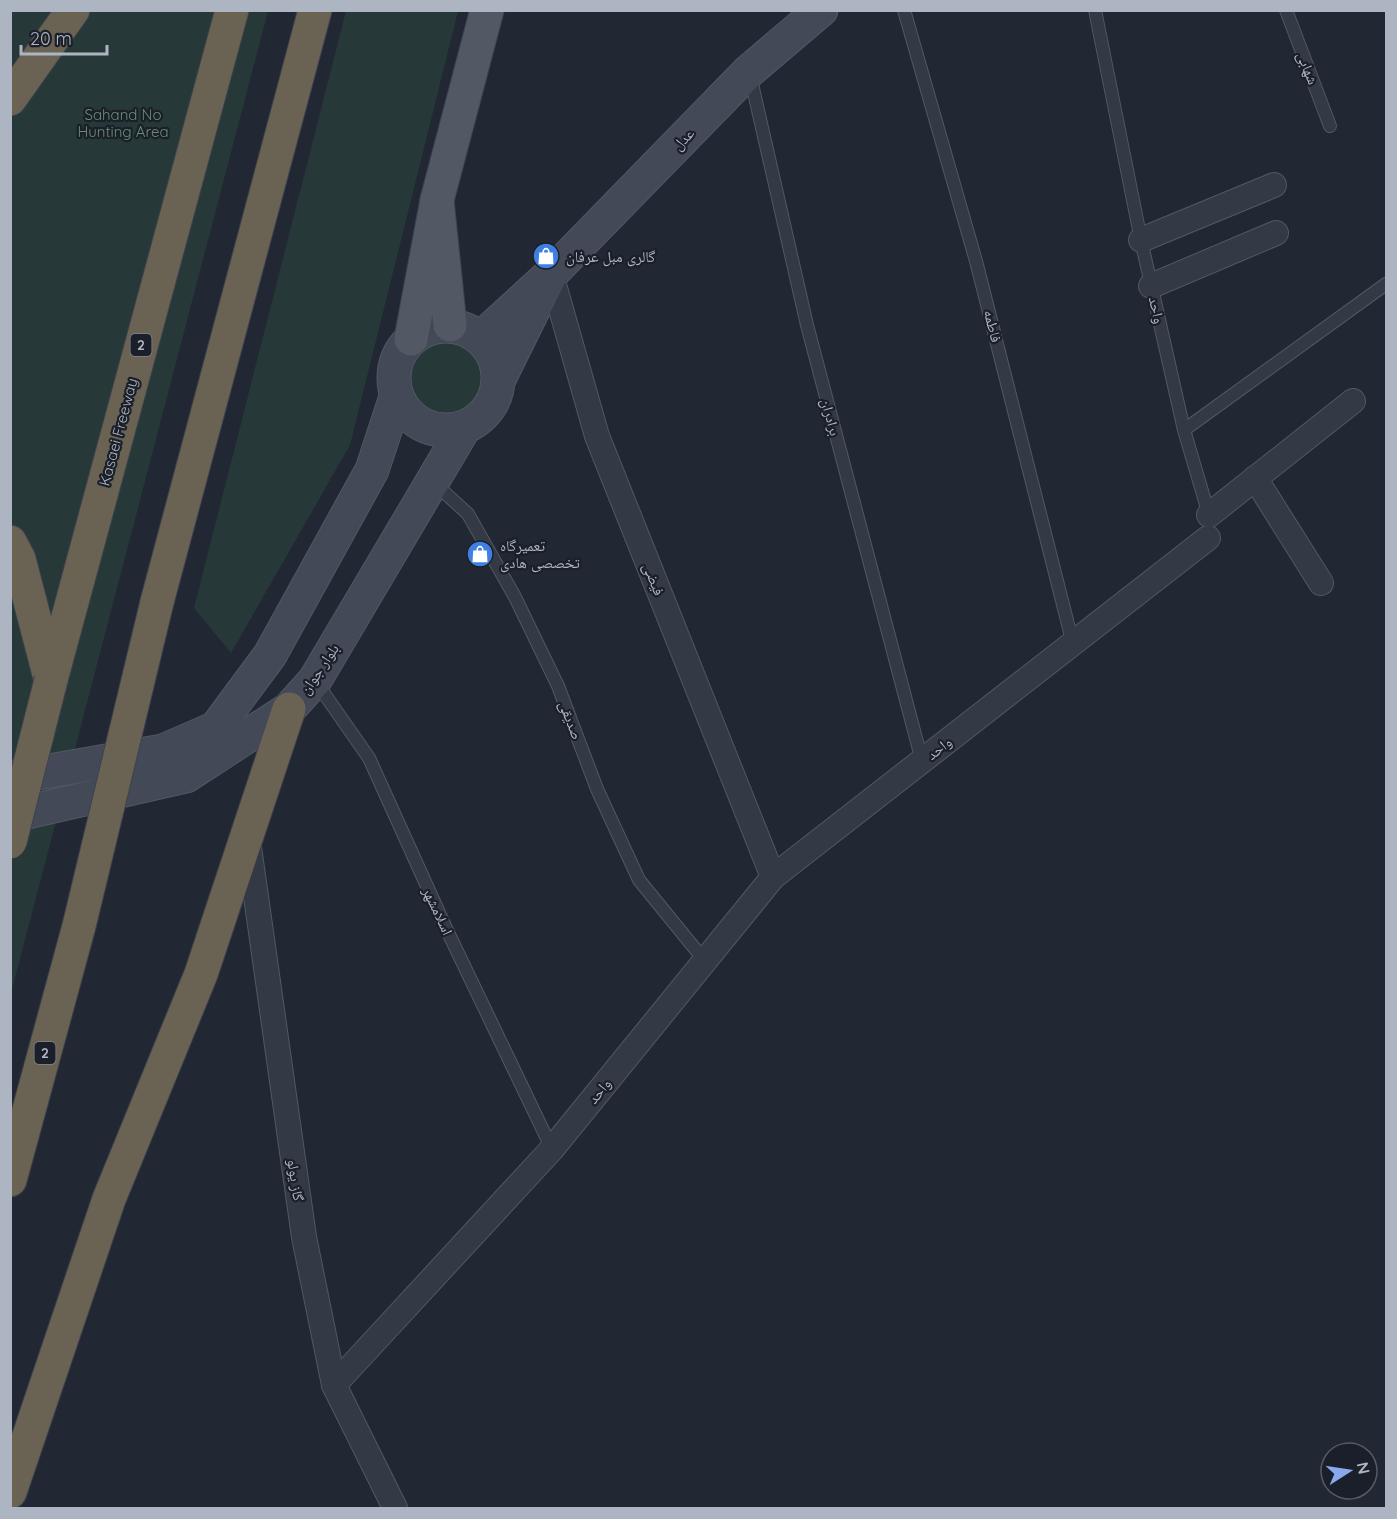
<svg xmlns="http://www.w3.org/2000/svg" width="1397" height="1519" viewBox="0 0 1397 1519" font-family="Quicksand,'Noto Naskh Arabic',sans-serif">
<rect width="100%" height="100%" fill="#212834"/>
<g fill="#273839">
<polygon points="11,11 268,11 11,993"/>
<polygon points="346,11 458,11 350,445 231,653 194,608"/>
<circle cx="446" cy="379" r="43"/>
</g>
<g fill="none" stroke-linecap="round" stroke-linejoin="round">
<defs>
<g id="lane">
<polyline points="904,10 976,261 1073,644"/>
<polyline points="1095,10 1141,240 1184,430 1210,518"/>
<polyline points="1286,10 1330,126"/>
<polyline points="750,75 807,325 922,761"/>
<polyline points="1184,430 1386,284"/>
<polyline points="433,482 468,514 515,597 558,686 597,789 639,880 705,961"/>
<polyline points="316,682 369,758 445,926 552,1149"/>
</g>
<g id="street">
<polyline points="1141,240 1274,185"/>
<polyline points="551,274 597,436 773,877"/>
<polyline points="1151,286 1276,233"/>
<polyline points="1255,478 1321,583"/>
<polyline points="1209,515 1353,401"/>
<polyline points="248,840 304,1237 334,1385 395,1508"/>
<polyline points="334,1385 552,1149 773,877 1208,538"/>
</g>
<g id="secondary">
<polyline points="551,274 749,71 821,10"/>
<circle cx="446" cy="378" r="52"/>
<polyline points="481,338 551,274 499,379"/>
<polyline points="10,778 163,751 216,728 270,655 372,470 396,397"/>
<polyline points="10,816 186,776 289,709 315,680 464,428"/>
</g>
<g id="primary">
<polyline points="437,200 487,10"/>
<polyline points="411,339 437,200 450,325"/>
</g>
<g id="highway">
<polyline points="10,99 73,10"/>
<polyline points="10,542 19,559 50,678"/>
<polyline points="157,602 315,10"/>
<polyline points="51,680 232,10"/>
<polyline points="10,1180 79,926"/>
<polyline points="10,1492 109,1199 201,974 289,709"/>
</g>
</defs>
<use href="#lane" stroke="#525863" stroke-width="14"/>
<use href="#street" stroke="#525863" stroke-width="26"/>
<use href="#secondary" stroke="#525863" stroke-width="35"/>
<use href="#primary" stroke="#3e434e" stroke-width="35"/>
<use href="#highway" stroke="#3c424c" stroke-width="35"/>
<use href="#lane" stroke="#343a45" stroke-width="12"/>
<use href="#street" stroke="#343a45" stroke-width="24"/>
<use href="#secondary" stroke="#434957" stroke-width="33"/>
<use href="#primary" stroke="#525965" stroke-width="33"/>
<use href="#highway" stroke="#6a6252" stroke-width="33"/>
<defs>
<g id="highway-bridge">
<polyline points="10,842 51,680"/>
<polyline points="79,926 157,602"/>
</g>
</defs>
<use href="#highway-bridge" stroke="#3c424c" stroke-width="35" stroke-linecap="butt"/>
<use href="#highway-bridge" stroke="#6a6252" stroke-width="33"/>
</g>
<defs>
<symbol id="shop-disc" viewBox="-11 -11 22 22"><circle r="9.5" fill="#3f7fe0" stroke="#1a1f29"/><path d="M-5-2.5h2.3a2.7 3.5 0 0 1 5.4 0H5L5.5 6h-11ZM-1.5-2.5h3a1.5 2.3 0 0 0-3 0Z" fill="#fff"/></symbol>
</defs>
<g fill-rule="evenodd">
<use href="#shop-disc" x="531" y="241" width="30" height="30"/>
<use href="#shop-disc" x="465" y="539" width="30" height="30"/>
</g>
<g text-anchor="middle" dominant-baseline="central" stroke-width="4.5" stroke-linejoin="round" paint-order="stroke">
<g fill="#1a1f29" stroke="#828894" stroke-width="1.5">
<rect x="130.5" y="334" width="21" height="22" rx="4.5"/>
<rect x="34.5" y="1042" width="21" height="22" rx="4.5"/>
</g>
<g font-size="14" font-weight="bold" fill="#aeb5c2">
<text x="141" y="345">2</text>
<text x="45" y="1053">2</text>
</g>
<g font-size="15" fill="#aeb5c2" stroke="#1a1f29">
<text transform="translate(1308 68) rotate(69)">شهابی</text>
<text transform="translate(683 139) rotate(-46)">عدل</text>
<text transform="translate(1157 310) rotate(77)">واحد</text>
<text transform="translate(993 326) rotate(76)">فاطمه</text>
<text transform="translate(831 417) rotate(75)">برادران</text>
<text transform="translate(118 432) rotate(-75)">Kasaei Freeway</text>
<text transform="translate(654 579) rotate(68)">فیضی</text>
<text transform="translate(319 669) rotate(-56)">بلوار جوان</text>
<text transform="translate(571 720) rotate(69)">صدیقی</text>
<text transform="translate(939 748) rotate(-38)">واحد</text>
<text transform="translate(438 911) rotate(65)">اسلامشهر</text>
<text transform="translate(599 1091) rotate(-51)">واحد</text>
<text transform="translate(296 1180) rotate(82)">گاز یولو</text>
</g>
<g font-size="15" fill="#699074" stroke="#1a1f29">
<text x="123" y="114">Sahand No<tspan x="123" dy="17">Hunting Area</tspan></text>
</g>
<g font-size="15" fill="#aeb5c2" stroke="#1a1f29" text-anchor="start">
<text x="566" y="256">گالری مبل عرفان</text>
<text x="500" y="545">تعمیرگاه<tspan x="500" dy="17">تخصصی هادی</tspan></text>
</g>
</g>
<rect width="1397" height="1519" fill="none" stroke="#aeb5c2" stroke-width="24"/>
<g transform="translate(1349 1471) rotate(78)"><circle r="28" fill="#1a1f29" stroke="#555b66" stroke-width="1.5"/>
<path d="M0-4.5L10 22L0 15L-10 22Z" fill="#88a9ed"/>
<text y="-9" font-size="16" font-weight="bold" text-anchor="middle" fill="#aeb5c2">N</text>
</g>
<path d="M21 45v9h86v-9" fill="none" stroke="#aeb5c2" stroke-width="3"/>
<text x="30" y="45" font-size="18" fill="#aeb5c2" stroke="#1a1f29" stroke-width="4.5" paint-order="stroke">20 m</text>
</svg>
